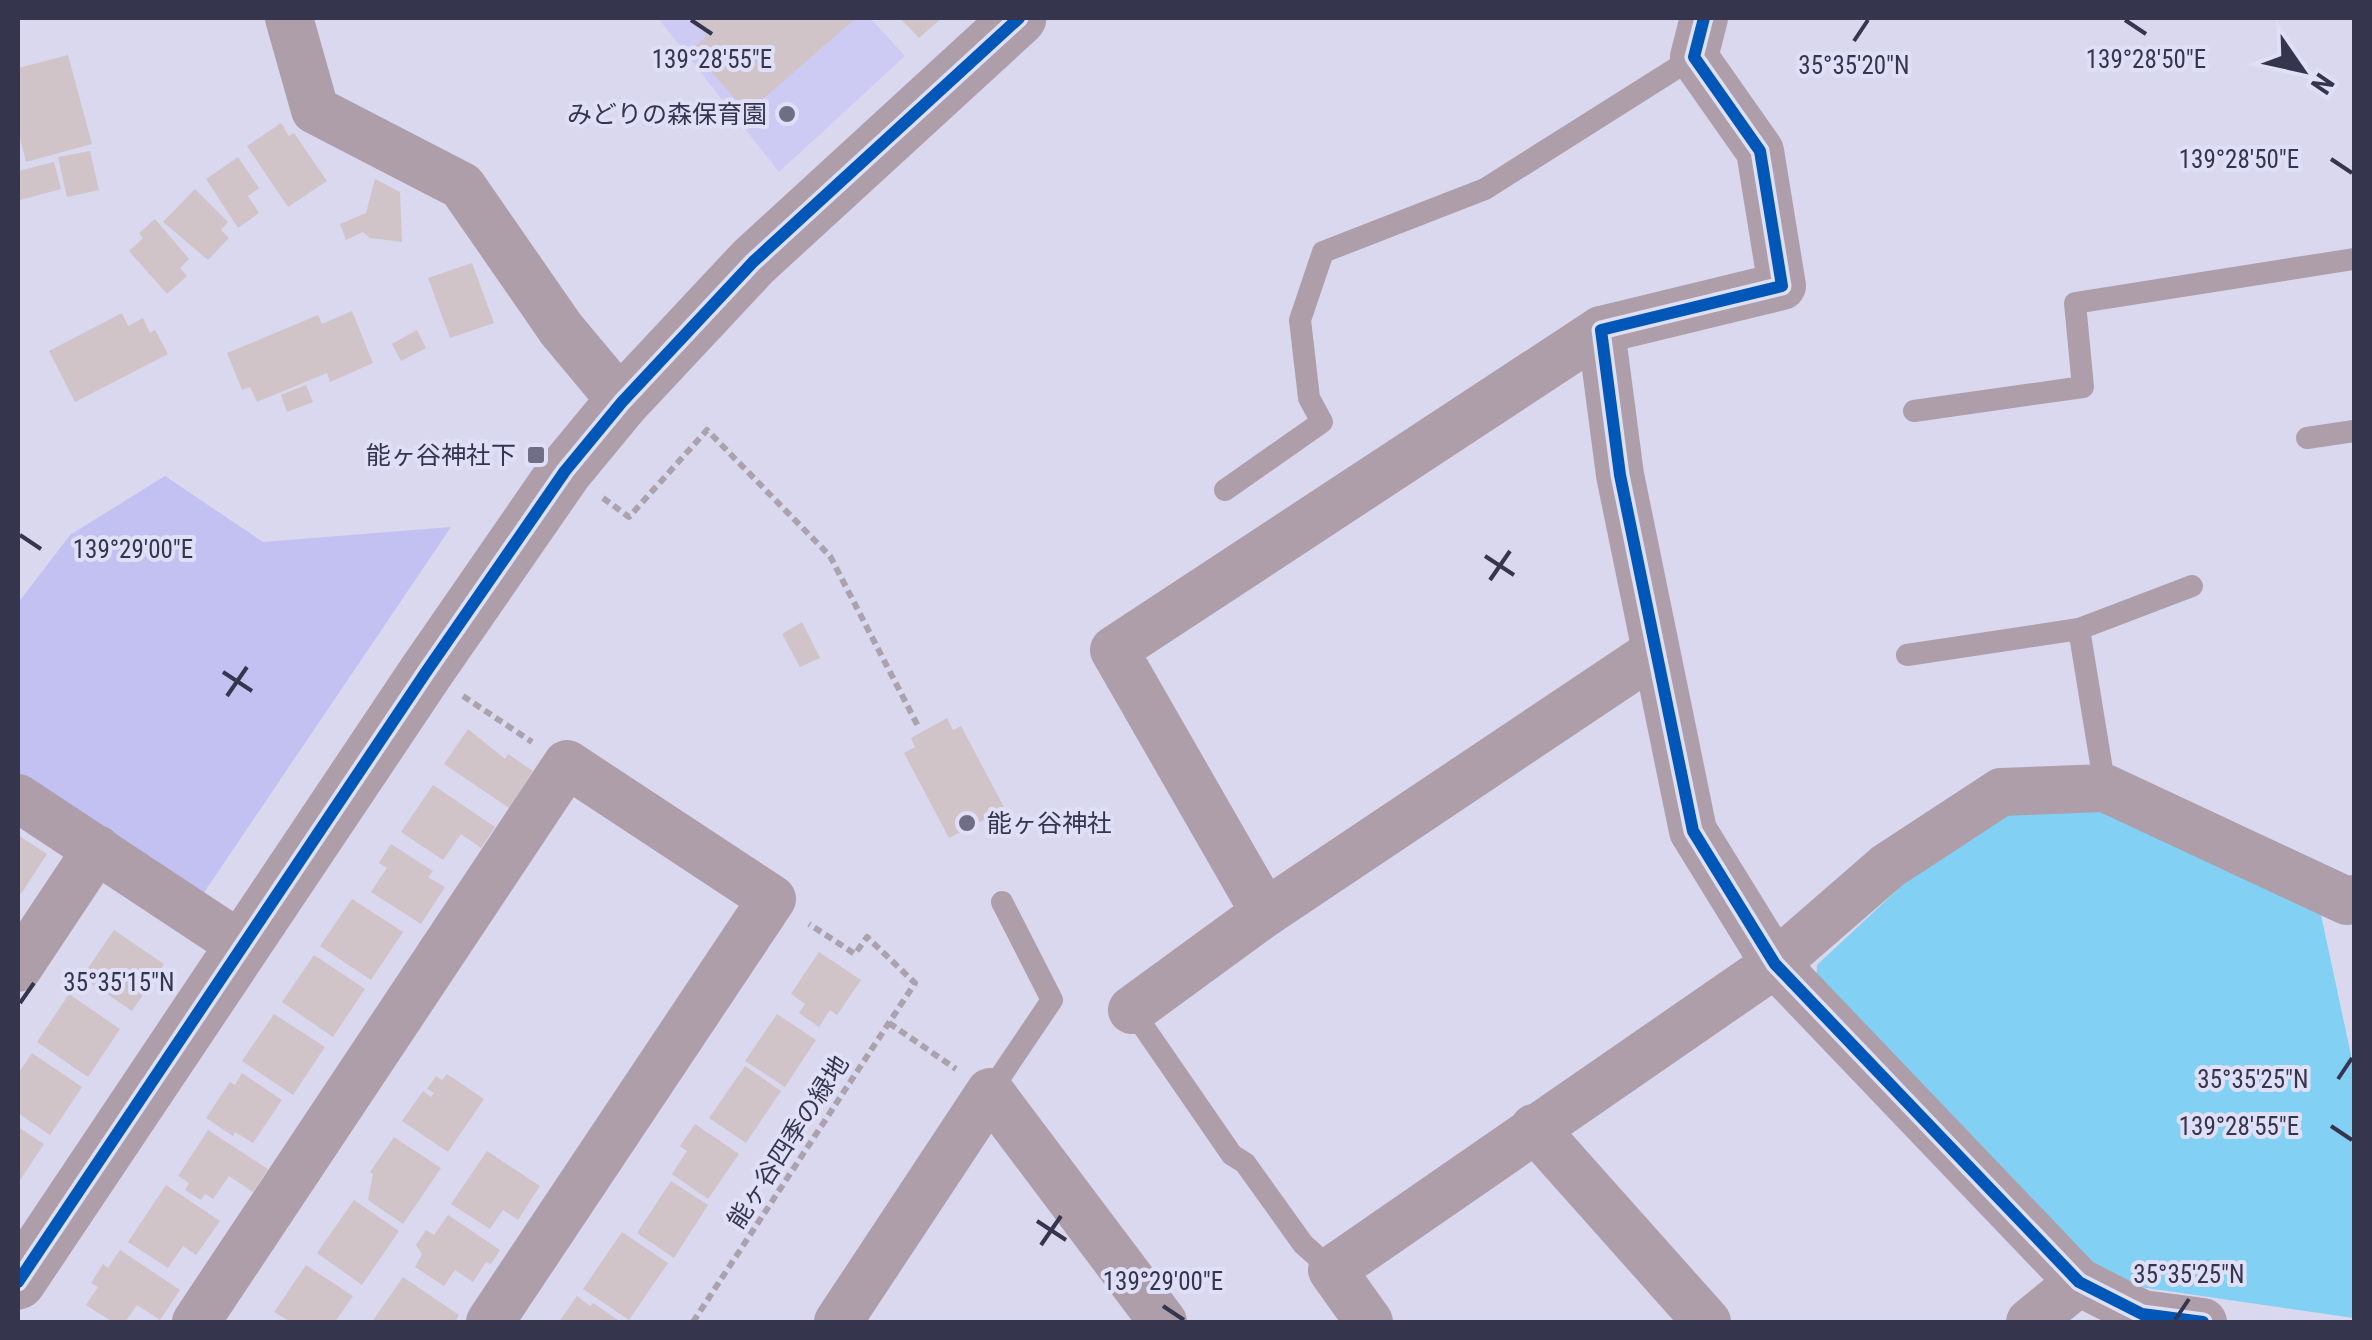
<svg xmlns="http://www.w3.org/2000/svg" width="2372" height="1340" viewBox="0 0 2372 1340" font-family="'Roboto Condensed','Noto Sans JP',sans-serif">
<rect width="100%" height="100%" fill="#d9d8ee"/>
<polygon fill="#cdcbf4" points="658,18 870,18 905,56 779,172"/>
<polygon fill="#c3c1f1" points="165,476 263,542 451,527 201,897 18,776 18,603 70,535"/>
<polygon fill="#82d0f3" points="2075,799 2321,915 2354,1069 2354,1318 2126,1285 2081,1262 1816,985 1817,965 1954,837 2004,808"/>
<g fill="#d1c4c9">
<polygon points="691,18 856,18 747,113 692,49 707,36"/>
<polygon points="900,18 942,18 919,38"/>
<polygon points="68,55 92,144 26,162 18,129 18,68"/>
<polygon points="281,123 289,136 294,133 327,181 288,207 247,146"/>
<polygon points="90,151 99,190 67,197 58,157"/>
<polygon points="238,157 259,188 248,196 259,213 238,228 206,179"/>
<polygon points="54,162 61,189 20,200 18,171"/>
<polygon points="375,179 400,192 402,242 370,238 363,232 346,240 340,224 366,213"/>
<polygon points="195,189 228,222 221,230 229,238 208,260 163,222"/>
<polygon points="155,219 189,259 180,268 187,276 167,294 129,251 143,238 139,233"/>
<polygon points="472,263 494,323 450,338 428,278"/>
<polygon points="352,311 373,363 330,382 327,373 257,402 250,387 242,390 227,353 318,315 322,324"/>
<polygon points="122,313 128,326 143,318 150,333 155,330 168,354 75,402 49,351"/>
<polygon points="417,330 426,348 401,361 392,344"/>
<polygon points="306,385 313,402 287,412 281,395"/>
<polygon points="802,622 820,658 800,667 782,634"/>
<polygon points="947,718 953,730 961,726 1005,809 949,838 904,753 915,747 911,738"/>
<polygon points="468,729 505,759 508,754 533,771 509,808 444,764"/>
<polygon points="433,785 495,827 481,848 461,834 443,860 401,832"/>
<polygon points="18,835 47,854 21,894 18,891"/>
<polygon points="391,844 433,871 428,877 445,887 421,924 371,892 387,868 379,863"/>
<polygon points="352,899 403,932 371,980 320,946"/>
<polygon points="114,930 164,964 132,1011 82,977"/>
<polygon points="819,952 861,980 837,1015 830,1010 819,1027 799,1013 805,1004 791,994"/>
<polygon points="314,955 365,989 333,1037 282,1002"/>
<polygon points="69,994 120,1029 88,1077 37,1042"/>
<polygon points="274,1014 325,1047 293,1095 242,1061"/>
<polygon points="777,1014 816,1040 785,1087 745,1061"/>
<polygon points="32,1053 82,1087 50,1135 18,1113 18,1074"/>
<polygon points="745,1066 781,1091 746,1143 709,1118"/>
<polygon points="242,1073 282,1100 253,1143 235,1132 233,1136 206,1118 230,1082 235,1085"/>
<polygon points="447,1074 484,1099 448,1152 402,1121 423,1091 431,1097 434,1093 427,1089 436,1076 442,1080"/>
<polygon points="695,1124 739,1154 708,1199 672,1174 687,1151 680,1146"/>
<polygon points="18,1127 44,1144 18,1183"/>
<polygon points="208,1130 268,1169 253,1192 229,1176 213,1199 205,1194 201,1200 185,1190 189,1183 178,1176"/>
<polygon points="394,1137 441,1168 403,1224 368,1200 373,1174 370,1172"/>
<polygon points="487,1151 540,1186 518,1220 503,1210 490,1229 451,1204"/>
<polygon points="671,1181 708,1205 674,1258 637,1233"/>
<polygon points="166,1185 220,1221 196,1255 183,1246 168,1268 128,1242"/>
<polygon points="354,1200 399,1231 362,1285 317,1253"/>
<polygon points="448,1215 500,1250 491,1264 486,1262 473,1282 455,1270 444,1286 415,1267 422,1254 416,1245 426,1230 434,1235"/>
<polygon points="622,1232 668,1263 629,1320 583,1289"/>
<polygon points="120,1250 180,1290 160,1320 137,1305 125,1322 113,1322 86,1305 98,1287 91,1283 103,1264 108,1268"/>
<polygon points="306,1265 353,1296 335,1322 285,1322 287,1320 274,1312"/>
<polygon points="403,1277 459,1315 455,1322 372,1322"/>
<polygon points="577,1296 590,1306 593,1303 621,1322 559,1322"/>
</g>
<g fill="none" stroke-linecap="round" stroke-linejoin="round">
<g stroke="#aba2ae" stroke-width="6" stroke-dasharray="8 5" stroke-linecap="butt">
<polyline points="603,498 629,517 707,430 830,556 919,728"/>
<polyline points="463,696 532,742"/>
<polyline points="889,1023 956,1069"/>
<polyline points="693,1322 915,983 867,937 855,954 809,924"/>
</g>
<g stroke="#ae9eaa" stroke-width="22">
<polyline points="1914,411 2083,387 2075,303 2354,259"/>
<polyline points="2307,438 2354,431"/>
<polyline points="1225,490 1322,422 1309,398 1300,320 1323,252 1485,189 1694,57"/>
<polyline points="2079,629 2105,788"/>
<polyline points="1907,655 2079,629 2192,586"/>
<polyline points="1132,1010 1232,1155 1245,1163 1303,1244 1332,1270"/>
<polyline points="990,1092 1052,1000 1002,902"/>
</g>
<g stroke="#ae9eaa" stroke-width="48">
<polyline points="289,18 315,110 462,186 561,329 622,402"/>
<polyline points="1704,18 1694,57 1760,151 1782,286 1601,330 1620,475 1693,831 1775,964 2079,1282 2142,1314 2203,1322"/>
<polyline points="18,798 242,946"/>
<polyline points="1265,913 1114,650 1601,330"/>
<polyline points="18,968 97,849"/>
<polyline points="1132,1010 1265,913 1655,652"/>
<polyline points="1534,1128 1707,1322"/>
<polyline points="196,1322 567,764 772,899 490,1322"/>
<polyline points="838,1322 990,1092 1163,1322"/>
<polyline points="1369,1322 1332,1270 1775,964 1888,866 2001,792 2105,788 2347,901 2354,899"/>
<polyline points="2030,1322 2079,1282"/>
</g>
<polyline stroke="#ae9eaa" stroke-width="55" points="18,1282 426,672 565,471 622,402 753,262 1019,18"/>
<defs>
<g id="cycleway">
<polyline points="1704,18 1694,57 1760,151 1782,286 1601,330 1620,475 1693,831 1775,964 2079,1282 2142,1314 2203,1322"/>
<polyline points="18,1282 426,672 565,471 622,402 753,262 1019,18"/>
</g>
</defs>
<use href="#cycleway" stroke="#dfdff8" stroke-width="19"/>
<use href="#cycleway" stroke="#0057b8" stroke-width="12"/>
</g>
<path fill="none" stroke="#36354e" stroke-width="4" d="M691,20L712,34M2125,20L2146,34M1854,41L1868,20M2331,159L2352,173M20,535L41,549M1485,556L1514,575M1490,580L1510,551M223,672L252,691M227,696L247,667M20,1003L34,983M2338,1079L2352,1058M2331,1126L2352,1140M1037,1221L1066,1240M1041,1245L1061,1216M1163,1306L1184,1320M2175,1320L2189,1299"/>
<g fill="#6f6e86" stroke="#dfdff8" stroke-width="4">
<circle cx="787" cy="114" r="10"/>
<rect x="526" y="445" width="20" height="20" rx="5"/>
<circle cx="967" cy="823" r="10"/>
</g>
<g text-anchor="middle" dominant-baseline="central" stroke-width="8" stroke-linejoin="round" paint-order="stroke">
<g font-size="25" fill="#36354e" stroke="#dfdff8" text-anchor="end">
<text x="767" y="114">みどりの森保育園</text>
<text x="516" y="455">能ヶ谷神社下</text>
<text x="987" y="823" text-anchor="start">能ヶ谷神社</text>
</g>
<g font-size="25" fill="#36354e" stroke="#dfdff8">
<text transform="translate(788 1142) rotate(-57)">能ヶ谷四季の緑地</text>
</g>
</g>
<g font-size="25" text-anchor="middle" fill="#36354e" stroke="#dfdff8" stroke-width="8" stroke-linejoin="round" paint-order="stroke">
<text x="712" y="68">139°28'55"E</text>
<text x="2146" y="68">139°28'50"E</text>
<text x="1854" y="74">35°35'20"N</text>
<text x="2239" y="168">139°28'50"E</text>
<text x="133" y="558">139°29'00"E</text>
<text x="119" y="991">35°35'15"N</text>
<text x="2253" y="1088">35°35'25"N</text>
<text x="2239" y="1135">139°28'55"E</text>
<text x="2189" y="1283">35°35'25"N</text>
<text x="1163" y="1290">139°29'00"E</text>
</g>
<rect width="2372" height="1340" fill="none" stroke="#36354e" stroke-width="40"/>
<g transform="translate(2302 70) rotate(124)" stroke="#dfdff8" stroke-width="8" paint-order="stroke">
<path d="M0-8L18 38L0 25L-18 38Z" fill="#36354e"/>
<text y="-15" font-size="28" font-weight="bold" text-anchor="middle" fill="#36354e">N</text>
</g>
</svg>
